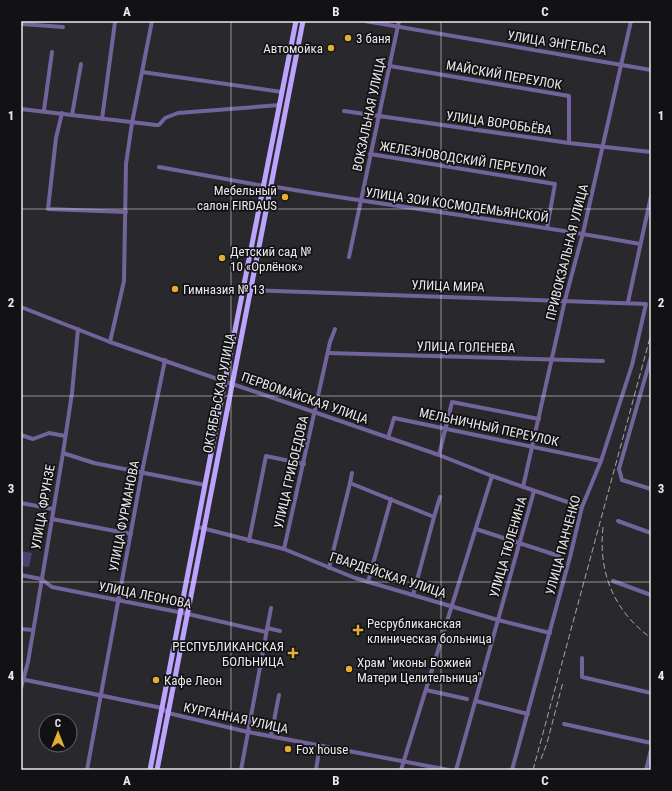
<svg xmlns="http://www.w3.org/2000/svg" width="672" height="791" viewBox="0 0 672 791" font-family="'Roboto Condensed',sans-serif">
<rect width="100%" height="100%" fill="#29282c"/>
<polygon fill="#4d4070" points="21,551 32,553 29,567 21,566"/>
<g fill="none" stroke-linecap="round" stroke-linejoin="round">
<g stroke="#72649b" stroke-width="4">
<polyline points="365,21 651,70"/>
<polyline points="21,24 63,27"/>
<polyline points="390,66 569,96 569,143"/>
<polyline points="142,72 282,92"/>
<polyline points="21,109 156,125 159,125 165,118 178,113 280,105"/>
<polyline points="44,110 52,52"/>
<polyline points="344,111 569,143 651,152"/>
<polyline points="62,113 56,138 48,209 126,212"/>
<polyline points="72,115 81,64"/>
<polyline points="102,119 115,22"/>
<polyline points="370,154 555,184 547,228"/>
<polyline points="159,167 264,186"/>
<path d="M270,186C393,207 517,221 640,244"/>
<polyline points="349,257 399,21"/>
<polyline points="250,290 646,304 632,365 601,461 582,507 570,557 512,770"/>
<polyline points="628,302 651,196"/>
<polyline points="21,307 110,342 439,455 492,476 582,507"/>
<polyline points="110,342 124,281 126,164 132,123 152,21"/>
<polyline points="328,353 603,361"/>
<polyline points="651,357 619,469 622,480 651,489"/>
<polyline points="21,435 33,439 49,433 65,436"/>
<polyline points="388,438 394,418 601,461"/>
<polyline points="63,453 94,463 205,485"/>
<polyline points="439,455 452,402 539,419"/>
<polyline points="350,483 352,473"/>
<polyline points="523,487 565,300 583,233 631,21"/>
<polyline points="21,503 53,509"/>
<polyline points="434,517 440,497"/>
<polyline points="52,519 131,534"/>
<polyline points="618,521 651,533"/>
<polyline points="198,527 284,549 355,578 498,620 550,633"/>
<polyline points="476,529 559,556"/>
<polyline points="249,541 266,456 304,464"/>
<polyline points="284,549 330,342 335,329"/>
<polyline points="329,568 350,483 434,517 413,595"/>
<polyline points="21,575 41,579 52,587 188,614 266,632"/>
<polyline points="613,581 651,595"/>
<polyline points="368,582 391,499"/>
<polyline points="267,628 280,631"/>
<polyline points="21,629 33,630"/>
<polyline points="582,658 582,677 651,693"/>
<polyline points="21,679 162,708 168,713 248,732 449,770"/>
<polyline points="21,688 28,662 63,453 72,393 78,329"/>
<polyline points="426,690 467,699"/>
<polyline points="476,701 528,714"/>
<polyline points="564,724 651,743"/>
<polyline points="271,736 279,695"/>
<polyline points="87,770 142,472 165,360"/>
<polyline points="241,770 271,608"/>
<polyline points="316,770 320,745"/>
<polyline points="401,770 492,476"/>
<polyline points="456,770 534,491"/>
<polyline points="646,770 651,750"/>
</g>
<g stroke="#bba3fe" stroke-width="5">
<polyline points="150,770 225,381 296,21"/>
<polyline points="157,770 303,21"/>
</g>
<g stroke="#a6a6a9" stroke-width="1" stroke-dasharray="6 3" stroke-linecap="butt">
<path d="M603,527C598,573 614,611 651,638"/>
<polyline points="541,759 547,743 563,682"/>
<polyline points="533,770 651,334"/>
</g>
</g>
<path fill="none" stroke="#e9e9eb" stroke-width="1" stroke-opacity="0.55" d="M231,21V770M441,21V770M21,209H651M21,396H651M21,582H651"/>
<g fill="#e1af34" stroke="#121113" stroke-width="1.5">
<circle cx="348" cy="38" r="4"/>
<circle cx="331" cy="48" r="4"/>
<circle cx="285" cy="197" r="4"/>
<circle cx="222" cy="258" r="4"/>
<circle cx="175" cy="289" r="4"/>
<path d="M356 624h4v4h4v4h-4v4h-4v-4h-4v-4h4z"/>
<path d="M291 647h4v4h4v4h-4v4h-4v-4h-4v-4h4z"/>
<circle cx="349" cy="669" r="4"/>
<circle cx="156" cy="680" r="4"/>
<circle cx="288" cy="749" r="4"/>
</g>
<g text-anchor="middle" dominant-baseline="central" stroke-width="3.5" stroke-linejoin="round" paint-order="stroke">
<g font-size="13" fill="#e9e9eb" stroke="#121113" text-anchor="start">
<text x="356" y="38">3 баня</text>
<text x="323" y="48" text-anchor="end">Автомойка</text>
<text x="277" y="190" text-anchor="end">Мебельный<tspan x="277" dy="15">салон FIRDAUS</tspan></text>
<text x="230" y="251">Детский сад №<tspan x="230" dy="15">10 «Орлёнок»</tspan></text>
<text x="183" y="289">Гимназия № 13</text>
<text x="367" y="623">Ресрубликанская<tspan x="367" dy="15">клиническая больница</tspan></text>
<text x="284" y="646" text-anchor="end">РЕСПУБЛИКАНСКАЯ<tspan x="284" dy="15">БОЛЬНИЦА</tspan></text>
<text x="357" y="662">Храм "иконы Божией<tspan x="357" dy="15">Матери Целительница"</tspan></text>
<text x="164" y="680">Кафе Леон</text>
<text x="296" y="749">Fox house</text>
</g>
<g font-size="13" fill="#e9e9eb" stroke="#121113">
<text transform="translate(557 43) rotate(9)">УЛИЦА ЭНГЕЛЬСА</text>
<text transform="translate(504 75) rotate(10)">МАЙСКИЙ ПЕРЕУЛОК</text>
<text transform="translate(369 114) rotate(-78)">ВОКЗАЛЬНАЯ УЛИЦА</text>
<text transform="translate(499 123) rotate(8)">УЛИЦА ВОРОБЬЁВА</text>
<text transform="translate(463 159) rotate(9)">ЖЕЛЕЗНОВОДСКИЙ ПЕРЕУЛОК</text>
<text transform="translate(457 205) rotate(8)">УЛИЦА ЗОИ КОСМОДЕМЬЯНСКОЙ</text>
<text transform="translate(567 252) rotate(-76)">ПРИВОКЗАЛЬНАЯ УЛИЦА</text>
<text transform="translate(448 286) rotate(2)">УЛИЦА МИРА</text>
<text transform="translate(466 347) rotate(1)">УЛИЦА ГОЛЕНЕВА</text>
<text transform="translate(219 393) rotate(-79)">ОКТЯБРЬСКАЯ УЛИЦА</text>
<text transform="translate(305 398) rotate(19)">ПЕРВОМАЙСКАЯ УЛИЦА</text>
<text transform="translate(489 427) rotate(12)">МЕЛЬНИЧНЫЙ ПЕРЕУЛОК</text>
<text transform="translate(291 472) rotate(-77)">УЛИЦА ГРИБОЕДОВА</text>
<text transform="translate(43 507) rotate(-80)">УЛИЦА ФРУНЗЕ</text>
<text transform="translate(124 516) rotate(-79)">УЛИЦА ФУРМАНОВА</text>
<text transform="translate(563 545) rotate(-75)">УЛИЦА ПАНЧЕНКО</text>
<text transform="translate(508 547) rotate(-74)">УЛИЦА ТЮЛЕНИНА</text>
<text transform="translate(388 575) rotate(18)">ГВАРДЕЙСКАЯ УЛИЦА</text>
<text transform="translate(145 595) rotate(11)">УЛИЦА ЛЕОНОВА</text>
<text transform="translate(236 718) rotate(12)">КУРГАННАЯ УЛИЦА</text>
</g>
</g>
<rect width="672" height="791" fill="none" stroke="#121113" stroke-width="44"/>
<g transform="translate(58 733)"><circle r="19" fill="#121113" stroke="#686769"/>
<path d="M0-3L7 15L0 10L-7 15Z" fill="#e1af34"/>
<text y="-6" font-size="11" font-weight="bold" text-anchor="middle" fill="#e9e9eb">С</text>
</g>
<rect x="22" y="22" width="628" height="747" fill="none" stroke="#e9e9eb" stroke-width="1.5"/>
<g font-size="13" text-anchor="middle" font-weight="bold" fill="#e9e9eb">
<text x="127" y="16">A</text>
<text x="336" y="16">B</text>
<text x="545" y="16">C</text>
<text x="11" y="120">1</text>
<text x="661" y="120">1</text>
<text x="11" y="307">2</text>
<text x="661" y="307">2</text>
<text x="11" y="493">3</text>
<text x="661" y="493">3</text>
<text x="11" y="680">4</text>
<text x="661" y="680">4</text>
<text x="127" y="785">A</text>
<text x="336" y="785">B</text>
<text x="545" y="785">C</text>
</g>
</svg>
